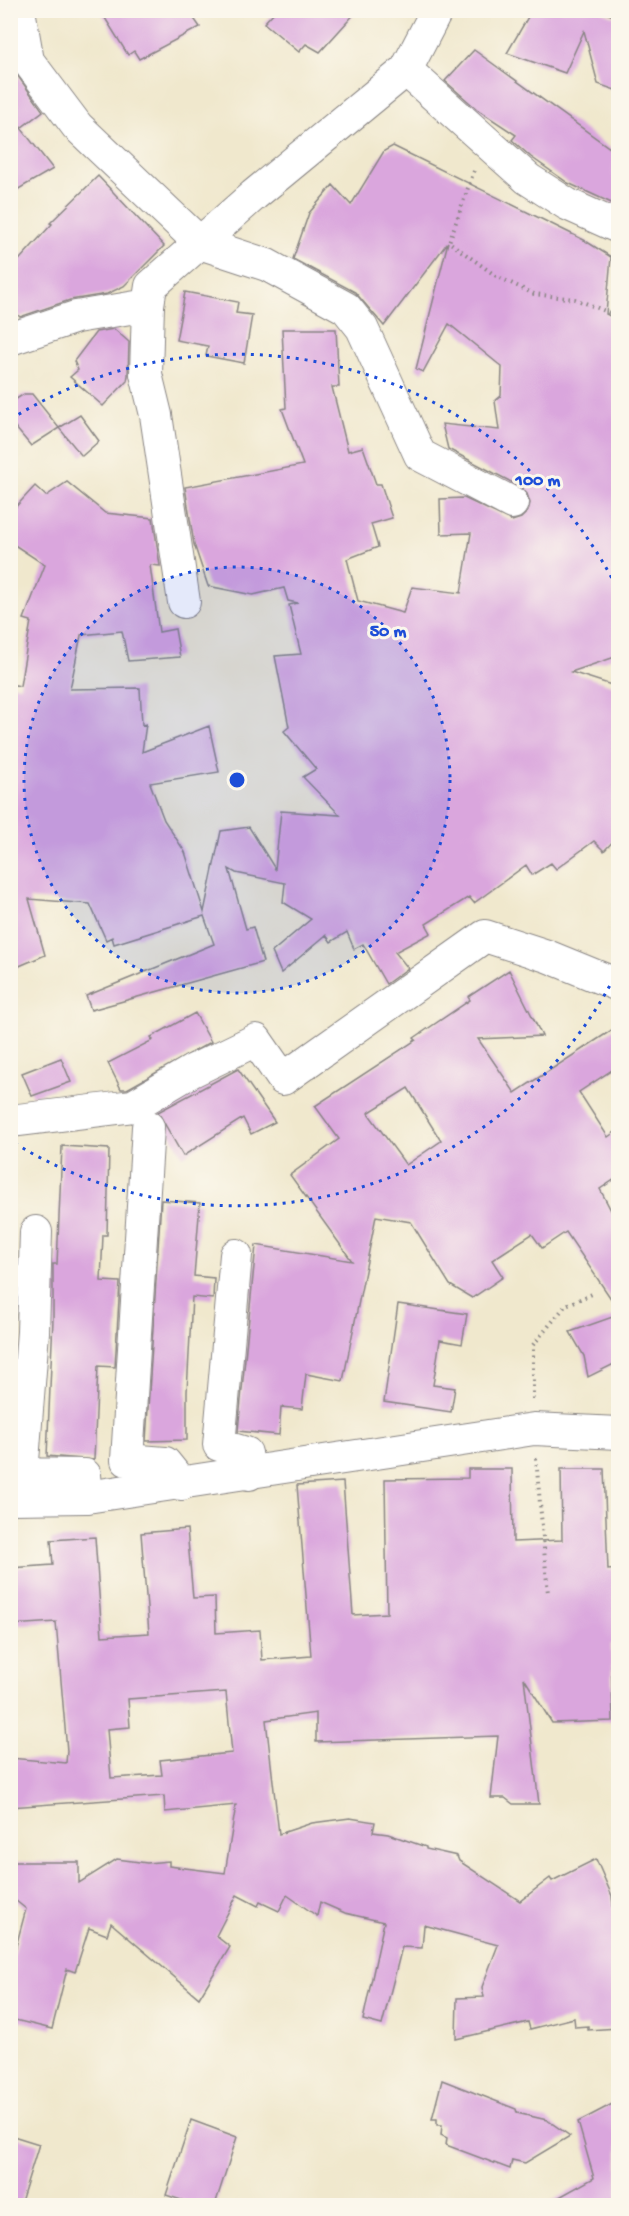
<svg xmlns="http://www.w3.org/2000/svg" width="629" height="2216" viewBox="0 0 629 2216" font-family="'Gochi Hand',sans-serif">
<rect width="100%" height="100%" fill="#fbf7ec"/>
<filter id="ink" filterUnits="userSpaceOnUse"><feTurbulence type="fractalNoise" baseFrequency=".0167" numOctaves="2"/><feDisplacementMap in="SourceGraphic" scale="12" xChannelSelector="R" yChannelSelector="G"/><feConvolveMatrix kernelMatrix="1 2 1 2 8 2 1 2 1" color-interpolation-filters="sRGB"/></filter>
<filter id="wash" filterUnits="userSpaceOnUse"><feTurbulence type="fractalNoise" baseFrequency=".008" numOctaves="4" result="noise"/><feDisplacementMap in="SourceGraphic" scale="24" xChannelSelector="R" yChannelSelector="G"/><feGaussianBlur stdDeviation="1.35" result="paint"/><feColorMatrix in="noise" values="0 0 0 0 0 0 0 0 0 0 0 0 0 0 0 0 0 1.4 0 .05"/><feComposite in="paint" operator="in"/></filter>
<g filter="url(#wash)">
<rect width="100%" height="100%" fill="#f0e8cd"/>
<g id="blocks">
<g fill="#daa6dd" fill-rule="evenodd">
<polygon points="100,10 188,10 200,27 139,59 134,51 128,55"/>
<polygon points="276,10 358,10 320,52 306,44 299,52 264,23"/>
<polygon points="532,10 599,10 618,18 618,91 598,84 584,31 565,73 507,53"/>
<polygon points="474,50 618,154 618,206 568,183 531,157 512,140 516,135 478,110 445,81"/>
<polygon points="10,65 43,111 21,128 53,169 10,194"/>
<polygon points="393,146 584,240 611,257 606,314 618,320 618,656 571,672 618,687 618,836 604,851 594,841 556,869 551,863 532,875 526,865 474,903 469,897 426,924 431,933 395,952 408,968 386,984 363,944 354,949 347,932 331,942 326,935 281,973 272,952 311,919 283,902 285,883 236,873 229,869 246,929 253,927 263,962 91,1010 86,996 214,944 204,916 114,944 112,937 106,940 90,904 29,899 45,955 10,970 10,684 20,686 31,621 24,619 45,565 10,542 10,513 35,486 46,496 67,482 105,513 153,518 160,566 150,565 159,632 175,629 180,657 128,661 122,631 81,635 70,689 140,688 142,725 146,724 142,752 209,726 219,772 150,783 164,820 185,852 204,912 221,831 249,827 275,869 281,811 340,815 303,777 316,769 284,731 289,727 275,656 301,654 289,605 298,603 288,601 284,588 253,595 208,586 194,544 185,487 303,465 282,409 286,408 282,329 336,329 339,387 332,387 348,451 363,447 376,484 381,484 392,518 371,524 378,547 347,559 358,601 403,613 412,587 461,593 471,533 441,534 440,499 464,498 512,521 521,518 528,511 530,503 527,494 521,487 448,449 442,424 499,430 495,401 501,396 502,367 449,324 423,372 416,369 448,242 384,326 355,292 293,259 309,213 333,185 351,205 384,151"/>
<polygon points="98,176 164,246 124,286 107,294 70,300 20,317 10,308 10,270 52,224 50,223"/>
<polygon points="185,292 238,302 236,313 252,315 244,363 206,356 208,346 176,340"/>
<polygon points="114,329 129,342 128,375 127,381 103,406 70,377 78,370 74,361 96,332"/>
<polygon points="24,394 32,394 59,428 31,446 10,421 10,403"/>
<polygon points="80,415 99,441 82,456 59,428"/>
<path d="M509,970L542,1036L478,1039L515,1093L618,1026V1066L579,1092L608,1137L618,1130V1177L600,1189L618,1224V1309L566,1232L542,1248L532,1234L492,1260L503,1277L472,1298L450,1285L411,1222L376,1216L343,1381L306,1374L302,1409L281,1407L279,1435L238,1431L256,1245L352,1261L290,1175L339,1139L315,1106L416,1040L414,1038L470,1000L468,997ZM408,1088L441,1141L406,1165L368,1113Z"/>
<polygon points="195,1013 211,1042 127,1089 121,1089 108,1063 153,1040 151,1037"/>
<polygon points="61,1058 71,1082 32,1096 22,1073"/>
<polygon points="238,1069 275,1122 251,1134 243,1118 183,1156 158,1112"/>
<polygon points="62,1146 109,1149 107,1235 103,1235 101,1281 120,1282 115,1367 98,1366 94,1460 47,1456 53,1319 53,1264 57,1264"/>
<polygon points="161,1200 200,1203 194,1276 214,1278 213,1299 192,1297 187,1392 187,1440 146,1441"/>
<polygon points="10,1261 17,1261 15,1317 10,1317"/>
<polygon points="398,1304 467,1314 462,1344 440,1340 433,1385 455,1388 451,1412 384,1402"/>
<polygon points="618,1315 618,1362 588,1377 584,1356 570,1332"/>
<path d="M468,1469H512L513,1542L562,1540L561,1469H604L608,1570L618,1569V1644H611L613,1721L552,1723L524,1678L539,1804H513L505,1798H491L498,1736L316,1742V1713L266,1720L279,1834L312,1823L350,1818L375,1822L373,1832L388,1834L426,1847V1849L457,1856L459,1861L520,1901L550,1878L552,1881L596,1859L612,1896L618,1949V2028L588,2030V2026L575,2027L574,2018L530,2029L528,2022L456,2039L457,1998L484,1997L482,1987L498,1945L424,1925L422,1948L402,1947L382,2025L363,2020L384,1922L345,1913L320,1902L317,1916L287,1895L279,1911L260,1902L258,1906L237,1895L216,1936L230,1947L199,1998L111,1923L107,1935L89,1928L75,1972L67,1969L52,2029L11,2019V1965L26,1909L10,1896V1862H79V1883L117,1859L147,1863L169,1861V1866L225,1873L236,1805L165,1812L164,1796L10,1807V1758L66,1763L67,1751L56,1622L10,1625V1568L53,1565L51,1540L95,1537L102,1636L149,1633L141,1533L187,1529L193,1598L215,1597L216,1633L260,1630L262,1660L311,1656L297,1485L343,1482L353,1615L387,1613L385,1479L468,1478ZM226,1692L232,1753L160,1760L162,1775L111,1778L107,1729L130,1727L128,1699Z"/>
<polygon points="442,2080 516,2109 517,2113 547,2120 570,2136 525,2163 512,2160 510,2169 446,2145 447,2138 441,2135 442,2125 437,2125 437,2119 432,2119"/>
<polygon points="618,2101 618,2205 545,2205 594,2178 578,2122"/>
<polygon points="191,2120 237,2137 215,2205 196,2205 166,2195"/>
<polygon points="10,2135 39,2144 20,2205 10,2205"/>
</g>
</g>
</g>
<g filter="url(#ink)">
<use href="#blocks" fill-opacity="0" stroke="#898584" stroke-width="1.5"/>
<g fill="none" stroke-linecap="round" stroke-linejoin="round">
<defs>
<g id="street">
<polyline points="19,10 28,61 77,126 200,243 267,265 346,308 362,328 420,455 512,503"/>
<polyline points="406,70 528,179 567,204 618,227"/>
<polyline points="148,305 146,374 156,415 184,602"/>
<polyline points="10,339 76,317 148,305 151,286 254,195 406,70 437,10"/>
<polyline points="10,1121 133,1106 192,1071 256,1040 283,1079 485,936 547,956 618,985"/>
<polyline points="148,1127 127,1460 165,1463 182,1484"/>
<polyline points="36,1232 33,1332 22,1474 85,1475 87,1497"/>
<polyline points="236,1255 219,1445 246,1453 249,1474"/>
<polyline points="10,1498 87,1497 534,1429 618,1433"/>
</g>
</defs>
<use href="#street" stroke="#898584" stroke-width="34"/>
<g stroke="#898584" stroke-width="4" stroke-dasharray="1.5 4.5" stroke-linecap="butt">
<polyline points="474,171 449,242 496,276 534,294 575,299 618,316"/>
<polyline points="533,1399 533,1345 566,1305 592,1294"/>
<polyline points="536,1458 548,1594"/>
</g>
<use href="#street" stroke="#fff" stroke-width="32"/>
</g>
</g>
<circle cx="237" cy="780" r="213" fill="#1d4ed8" fill-opacity=".12"/>
<g fill="none" stroke="#1d4ed8" stroke-width="3" stroke-dasharray="3 6">
<circle cx="237" cy="780" r="213"/>
<path d="M618 970A426 426 0 0 1 11 1141M11 419A426 426 0 0 1 618 590"/>
</g>
<circle cx="237" cy="780" r="9" fill="#1d4ed8" stroke="#fbf7ec" stroke-width="3"/>
<g font-size="18" text-anchor="middle" font-weight="bold" fill="#1d4ed8" stroke="#fbf7ec" stroke-width="6" stroke-linejoin="round" paint-order="stroke">
<text x="538" y="485">100 m</text>
<text x="388" y="636">50 m</text>
</g>
<rect width="629" height="2216" fill="none" stroke="#fbf7ec" stroke-width="36"/>
</svg>
